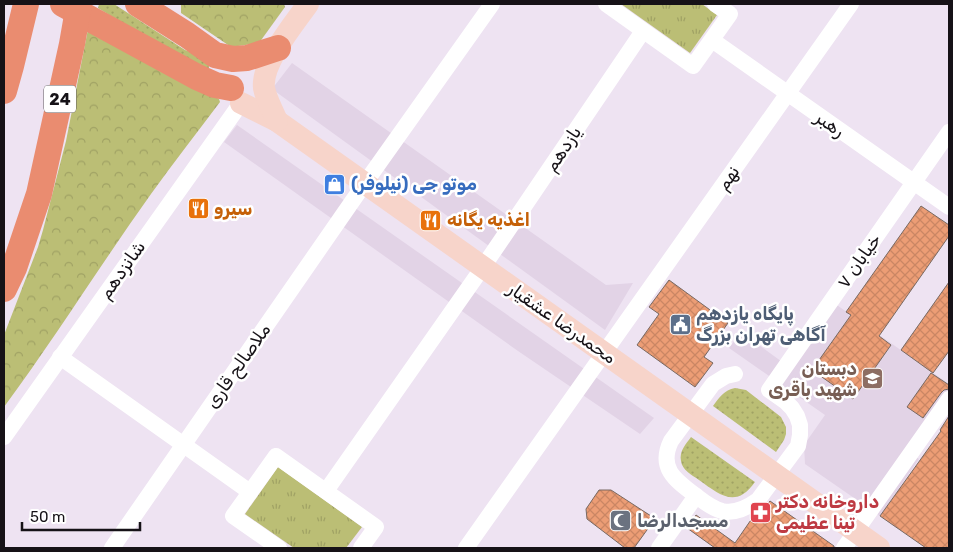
<svg xmlns="http://www.w3.org/2000/svg" width="953" height="552" viewBox="0 0 953 552" font-family="Rubik,'Noto Naskh Arabic',sans-serif">
<defs>
<pattern id="grass-tufts" width="24" height="20" patternUnits="userSpaceOnUse" patternTransform="scale(1.25)"><rect width="24" height="20" fill="#bbbe75"/><path d="M3 7l-1-3M5 7V3M7 7l1-3M15 17l-1-3M17 17v-4M19 17l1-3" fill="none" stroke="#a0a264"/></pattern>
<pattern id="forest-crowns" width="20" height="18" patternUnits="userSpaceOnUse" patternTransform="scale(1.25)"><rect width="20" height="18" fill="#bbbe75"/><path d="M2 6a3 3 0 1 1 6 0M12 15a3 3 0 1 1 6 0" fill="none" stroke="#a0a264"/></pattern>
<pattern id="garden-dots" width="8" height="8" patternUnits="userSpaceOnUse" patternTransform="scale(1.25)"><rect width="8" height="8" fill="#bbbe75"/><path d="M2 2h.1M6 6h.1" fill="none" stroke="#a0a264" stroke-width="1.8" stroke-linecap="round"/></pattern>
<pattern id="building-cross-hatch" width="8" height="8" patternUnits="userSpaceOnUse" patternTransform="scale(1.25)"><rect width="8" height="8" fill="#ec9d75"/><path d="M0 0l8 8M0 8l8-8" fill="none" stroke="#ca8664"/></pattern>
</defs>
<rect width="100%" height="100%" fill="#eee3f2"/>
<g fill="#e2d3e6">
<polygon points="292,63 606,285 633,283 605,330 272,89"/>
<polygon points="237,125 654,418 640,434 518,351 224,142"/>
<polygon points="834,303 949,384 949,394 909,452 919,459 880,516 805,464 804,445 825,415 729,348 741,332 789,367"/>
</g>
<g fill="url(#grass-tufts)">
<polygon points="621,4 702,4 717,15 690,53"/>
<polygon points="278,467 362,527 346,548 294,548 245,514"/>
</g>
<g fill="url(#forest-crowns)">
<polygon points="181,4 284,4 285,7 259,43 231,47 181,13"/>
<path d="M89,24L219,99L220,102C197,133 173,163 151,194C101,264 55,338 4,407V335L38,247L43,230L66,141Z"/>
</g>
<g fill="url(#garden-dots)">
<polygon points="99,4 114,4 185,50 201,56 209,63 209,67 208,71 140,34 98,8"/>
<path d="M735,388L746,390L781,417L786,427V434L784,440L776,452L713,406C719,398 724,390 735,388Z"/>
<path d="M691,437L755,482C736,509 720,495 699,480C692,475 682,470 681,461C679,451 686,444 691,437Z"/>
</g>
<g fill="url(#building-cross-hatch)" stroke="#786962">
<polygon points="921,206 949,225 949,236 879,336 891,345 853,399 812,370 851,315 846,312"/>
<polygon points="669,280 728,323 704,357 713,363 695,387 637,345 659,314 649,307"/>
<polygon points="949,282 949,351 933,373 901,350"/>
<polygon points="931,373 949,385 949,389 944,390 941,393 923,418 907,407"/>
<polygon points="949,416 949,548 926,548 880,516 941,431 940,430"/>
<polygon points="599,490 611,490 651,516 652,523 634,548 625,548 587,519 586,509"/>
<polygon points="770,501 834,546 834,548 715,548 687,528 696,515 735,543 755,514 764,508"/>
</g>
<g fill="none" stroke-linecap="round" stroke-linejoin="round">
<g stroke="#fff" stroke-width="16">
<polyline points="606,4 693,66 730,14 715,4"/>
<polyline points="712,40 949,207"/>
<polyline points="60,357 250,492"/>
<path d="M735,374L726,376L713,384L671,441C658,468 675,480 695,495C703,501 711,508 722,511C735,514 747,508 758,500L798,446L800,435V425L797,416L792,408L786,402L769,390L949,132"/>
<polyline points="4,437 241,103"/>
<polyline points="326,491 483,267 643,31"/>
<polyline points="112,548 365,183 492,4"/>
<polyline points="279,548 233,516 276,456 376,527 361,548"/>
<polyline points="466,548 851,4"/>
<polyline points="659,548 696,496"/>
<polyline points="844,548 949,399"/>
</g>
<g stroke="#f7d4ca" stroke-width="22">
<polyline points="241,103 277,121 879,548"/>
<path d="M277,121C273,111 266,99 264,88C261,63 294,24 308,4"/>
</g>
<g stroke="#ea8c70" stroke-width="26">
<polyline points="63,4 197,77 215,85 231,88"/>
<polyline points="138,4 187,35 215,55 233,59 247,58 278,48"/>
<polyline points="4,91 11,66 26,4"/>
<polyline points="4,289 14,268 39,194 72,44 79,4"/>
</g>
</g>
<defs>
<symbol id="shop-square" viewBox="-11 -11 22 22"><rect x="-9" y="-9" width="18" height="18" rx="4" fill="#3f7fe0" stroke="#fff"/><path d="M-5-2.5h2.3a2.7 3.5 0 0 1 5.4 0H5L5.5 6h-11ZM-1.5-2.5h3a1.5 2.3 0 0 0-3 0Z" fill="#fff"/></symbol>
<symbol id="restaurant-square" viewBox="-11 -11 22 22"><rect x="-9" y="-9" width="18" height="18" rx="4" fill="#e8710a" stroke="#fff"/><path d="M-5-6h1v4h1v-4h1v4h1v-4h1v5L-1.5 .5V6h-2V.5L-5-1ZM5-6V6H3V1.5H1.5Q1.5-4 5-6Z" fill="#fff"/></symbol>
<symbol id="civic-square" viewBox="-11 -11 22 22"><rect x="-9" y="-9" width="18" height="18" rx="4" fill="#5c6f8a" stroke="#fff"/><path d="M-.6-6.5H3V-4.5H.6V-3L4-1V1h2V6H-6V1h2V-1L-.6-3ZM-1.2 2.5V6h2.4V2.5Z" fill="#fff"/></symbol>
<symbol id="school-square" viewBox="-11 -11 22 22"><rect x="-9" y="-9" width="18" height="18" rx="4" fill="#8d6e63" stroke="#fff"/><path d="M0-5L7-2L0 1L-7-2ZM-4 1L0 2.5L4 1V4Q0 6-4 4Z" fill="#fff"/></symbol>
<symbol id="pharmacy-square" viewBox="-11 -11 22 22"><rect x="-9" y="-9" width="18" height="18" rx="4" fill="#e0444e" stroke="#fff"/><path d="M-2-6h4v4h4v4h-4v4h-4v-4h-4v-4h4Z" fill="#fff"/></symbol>
<symbol id="mosque-square" viewBox="-11 -11 22 22"><rect x="-9" y="-9" width="18" height="18" rx="4" fill="#6b7280" stroke="#fff"/><path d="M3.5-4.9A6 6 0 1 0 3.5 4.9A5 5 0 1 1 3.5-4.9Z" fill="#fff"/></symbol>
</defs>
<g fill-rule="evenodd">
<use href="#shop-square" x="322" y="172" width="25" height="25"/>
<use href="#restaurant-square" x="186" y="196" width="25" height="25"/>
<use href="#restaurant-square" x="418" y="208" width="25" height="25"/>
<use href="#civic-square" x="668" y="312" width="25" height="25"/>
<use href="#school-square" x="860" y="366" width="25" height="25"/>
<use href="#pharmacy-square" x="748" y="500" width="25" height="25"/>
<use href="#mosque-square" x="608" y="508" width="25" height="25"/>
</g>
<g text-anchor="middle" dominant-baseline="central" stroke-width="5" stroke-linejoin="round" paint-order="stroke">
<rect fill="#fff" stroke="#5c595d" stroke-width="1" x="44" y="85.5" width="32" height="27" rx="4"/>
<g font-size="16" font-weight="bold" fill="#161217">
<text x="60" y="99">24</text>
</g>
<g font-size="18" fill="#161217" stroke="#fff">
<text transform="translate(830 124) rotate(35)">رهبر</text>
<text transform="translate(563 149) rotate(-56)">یازدهم</text>
<text transform="translate(728 178) rotate(-55)">نهم</text>
<text transform="translate(859 261) rotate(-55)">خیابان ۷</text>
<text transform="translate(122 270) rotate(-55)">شانزدهم</text>
<text transform="translate(562 323) rotate(35)">محمدرضا عشقیار</text>
<text transform="translate(238 366) rotate(-55)">ملاصالح قاری</text>
</g>
<g font-size="18" font-weight="bold" fill="#366cbe" stroke="#fff" text-anchor="start">
<text x="351" y="184">موتو جی (نیلوفر)</text>
</g>
<g font-size="18" font-weight="bold" fill="#c56008" stroke="#fff" text-anchor="start">
<text x="214" y="209">سیرو</text>
<text x="447" y="220">اغذیه یگانه</text>
</g>
<g font-size="18" font-weight="bold" fill="#4e5e75" stroke="#fff" text-anchor="start">
<text x="696" y="314">پایگاه یازدهم<tspan x="696" dy="21">آگاهی تهران بزرگ</tspan></text>
</g>
<g font-size="18" font-weight="bold" fill="#785e54" stroke="#fff" text-anchor="end">
<text x="857" y="369">دبستان<tspan x="857" dy="21">شهید باقری</tspan></text>
</g>
<g font-size="18" font-weight="bold" fill="#be3a42" stroke="#fff" text-anchor="start">
<text x="776" y="502">داروخانه دکتر<tspan x="776" dy="21">تینا عظیمی</tspan></text>
</g>
<g font-size="18" font-weight="bold" fill="#5b616d" stroke="#fff" text-anchor="start">
<text x="637" y="521">مسجدالرضا</text>
</g>
</g>
<rect width="953" height="552" fill="none" stroke="#161217" stroke-width="10"/>
<path d="M22 522v8h118v-8" fill="none" stroke="#161217" stroke-width="2.5"/>
<text x="30" y="522" font-size="15" fill="#161217" stroke="#ffffff" stroke-width="4" paint-order="stroke">50 m</text>
</svg>
